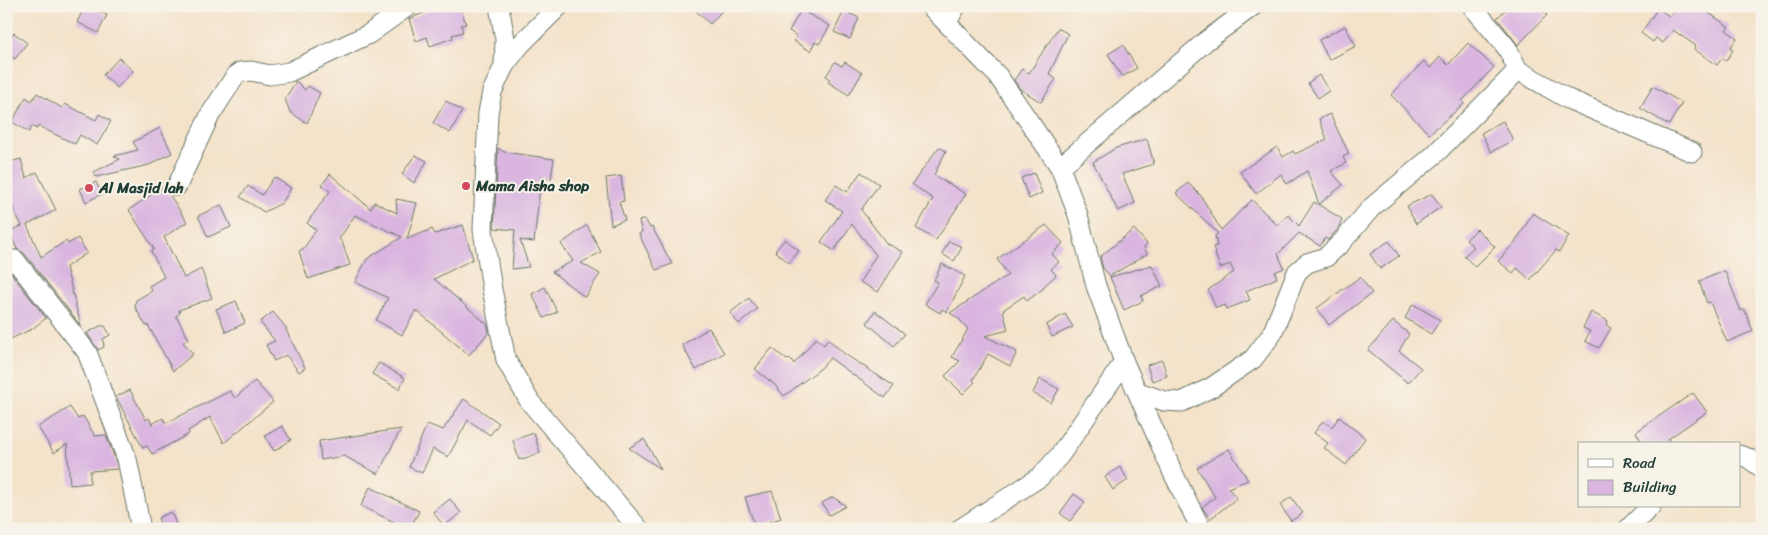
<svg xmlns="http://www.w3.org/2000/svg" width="1768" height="535" viewBox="0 0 1768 535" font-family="Sriracha,sans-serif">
<rect width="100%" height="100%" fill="#f7f3e8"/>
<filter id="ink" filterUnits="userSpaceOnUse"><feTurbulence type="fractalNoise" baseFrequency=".02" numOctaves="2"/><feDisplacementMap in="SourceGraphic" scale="10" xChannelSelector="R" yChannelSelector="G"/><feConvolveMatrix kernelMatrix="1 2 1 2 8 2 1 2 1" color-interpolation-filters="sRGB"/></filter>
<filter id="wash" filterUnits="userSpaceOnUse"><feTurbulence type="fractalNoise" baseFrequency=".0096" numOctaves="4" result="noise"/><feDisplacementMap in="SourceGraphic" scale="20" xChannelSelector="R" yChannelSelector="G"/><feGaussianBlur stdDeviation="1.12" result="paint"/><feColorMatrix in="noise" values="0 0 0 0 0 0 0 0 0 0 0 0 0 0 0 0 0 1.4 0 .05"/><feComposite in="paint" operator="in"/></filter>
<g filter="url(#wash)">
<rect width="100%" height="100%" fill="#f4e2c9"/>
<g id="blocks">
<g fill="#d9b5e0">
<polygon points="85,6 107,15 98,33 77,22"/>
<polygon points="429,6 460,6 466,24 461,25 463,32 452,35 453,38 430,46 427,37 416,41 409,19 430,10"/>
<polygon points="691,6 726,6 710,24"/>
<polygon points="1509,6 1538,6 1547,15 1518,45 1497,18"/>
<polygon points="1678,6 1699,6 1729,27 1726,30 1737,38 1730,48 1733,50 1726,61 1722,58 1717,65 1694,49 1696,46 1673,30 1663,43 1656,38 1653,42 1641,33 1658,8 1670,17"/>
<polygon points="801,10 830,26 819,44 815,42 810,51 794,41 797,36 789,31"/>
<polygon points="844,11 859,18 850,39 834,32"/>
<polygon points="1345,26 1356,46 1329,60 1319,40"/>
<polygon points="1058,28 1068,34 1049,74 1056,79 1041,102 1020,89 1014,80 1022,69 1029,73"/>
<polygon points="14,33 27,43 15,59 6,52 6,44"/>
<polygon points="1468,43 1494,67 1462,101 1464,104 1429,134 1391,95 1424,61 1430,68 1440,57 1448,65"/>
<polygon points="1123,45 1137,68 1122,77 1108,54"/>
<polygon points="119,58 133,71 117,88 103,75"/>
<polygon points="835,62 842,66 845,62 862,73 849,95 828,82 830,79 826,76"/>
<polygon points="1319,75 1329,91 1318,98 1308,83"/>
<polygon points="296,81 305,90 308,86 320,93 307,123 290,112 285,99"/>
<polygon points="1653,86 1682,103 1669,125 1640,108"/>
<polygon points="37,93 62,108 65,104 96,120 99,114 111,121 97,145 80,135 75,144 38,126 37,129 32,126 29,132 12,122 26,97 32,101"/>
<polygon points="446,101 462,111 450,133 433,123"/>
<polygon points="1330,114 1349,154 1343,157 1346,163 1331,171 1343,185 1319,204 1307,171 1287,184 1281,174 1256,194 1240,172 1277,147 1283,157 1293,151 1295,154 1327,139 1319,119"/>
<polygon points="1503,121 1513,140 1491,152 1481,133"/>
<polygon points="160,128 172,153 149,165 96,177 94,172 120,159 114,156 138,150 133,142"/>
<polygon points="1147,139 1154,164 1122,174 1135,203 1118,211 1093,162 1116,148"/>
<polygon points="939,147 946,151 934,175 966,194 936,240 916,228 933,199 912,184"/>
<polygon points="498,148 504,152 554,159 551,179 541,177 534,242 520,240 529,267 512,269 515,230 494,228"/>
<polygon points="415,155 427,161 414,183 402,174"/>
<polygon points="21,159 26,178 37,172 56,210 27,225 41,257 66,241 68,244 78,238 87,253 66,267 81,326 24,253 17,249 9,231 22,226 6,194 6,180 10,178 6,163"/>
<polygon points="861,172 879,184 861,210 887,244 903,252 878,292 860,282 876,255 852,224 834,251 821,242 842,211 825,200 836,185 847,192"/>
<polygon points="1034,173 1042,193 1029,199 1021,178"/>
<polygon points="330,174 371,209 374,202 397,213 396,199 417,203 407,239 432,229 435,234 463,225 473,259 434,279 487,324 489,332 469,355 416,310 402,335 376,320 388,298 355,282 367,259 402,237 355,215 339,239 342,242 350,265 308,279 299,251 304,248 316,230 307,223 330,191 322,185"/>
<polygon points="621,176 624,201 619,202 625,220 611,225 606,178"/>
<polygon points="274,177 291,188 282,203 264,212 240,197 248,186 262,195"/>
<polygon points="96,182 102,194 86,202 80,189"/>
<polygon points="1188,183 1201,196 1221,230 1252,200 1277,225 1288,215 1299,226 1314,202 1342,219 1338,229 1328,240 1325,238 1320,246 1299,233 1278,254 1284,268 1275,272 1277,278 1246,291 1250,300 1227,309 1225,305 1216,308 1208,290 1234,272 1230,264 1220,268 1213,247 1217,246 1215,236 1218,233 1176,193"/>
<polygon points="164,186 187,222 164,237 184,278 201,269 212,298 179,310 180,313 176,316 189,339 183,342 193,354 173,371 148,325 146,326 135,307 136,300 152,291 149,286 164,277 151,251 154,249 129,210"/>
<polygon points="1432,194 1441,207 1416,224 1407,206"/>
<polygon points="221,205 231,227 208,237 198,216"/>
<polygon points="1533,213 1569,236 1559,252 1556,250 1530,280 1517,268 1513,273 1498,261 1516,241"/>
<polygon points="645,219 650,228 652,227 672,264 656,270 639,234 642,232 639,221"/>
<polygon points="587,225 601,252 581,263 600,274 585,297 552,272 573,261 561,244"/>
<polygon points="1046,225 1063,243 1052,254 1059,262 1051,269 1056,275 1043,287 1044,288 1027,301 1024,296 1003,310 1008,330 985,336 1017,352 1010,366 988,354 973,380 975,382 963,394 945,376 960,361 952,357 968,329 959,319 950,313 1008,275 997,259"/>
<polygon points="1134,229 1147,244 1144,247 1147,254 1110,276 1103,268 1100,257"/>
<polygon points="1477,229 1495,247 1475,267 1464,256 1474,247 1466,240"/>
<polygon points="785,239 799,251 789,263 775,251"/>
<polygon points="949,241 962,247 954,261 942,254"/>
<polygon points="1389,241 1399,256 1380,269 1370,254"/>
<polygon points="942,264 965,276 947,312 942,309 940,313 925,304 938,282 934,280"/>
<polygon points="1152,265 1162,286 1141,296 1143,301 1124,310 1110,277"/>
<polygon points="1725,271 1741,311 1744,309 1753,331 1727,342 1710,302 1707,303 1699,281"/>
<polygon points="11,273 46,318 32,329 6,341 6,275"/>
<polygon points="1360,277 1372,293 1329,325 1317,308"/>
<polygon points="545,287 557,312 544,318 532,294"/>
<polygon points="749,298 757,309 739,324 730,313"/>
<polygon points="236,301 245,323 226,332 216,309"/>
<polygon points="1413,304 1440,320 1431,334 1405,318"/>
<polygon points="875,311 905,334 894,346 867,323"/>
<polygon points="273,312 287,329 286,330 305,368 299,372 286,355 274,361 266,345 275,341 260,322"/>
<polygon points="1591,312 1608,321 1606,325 1611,328 1599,348 1585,341 1590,331 1583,328"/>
<polygon points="1065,314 1073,327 1052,337 1046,325"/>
<polygon points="1393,321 1409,334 1399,351 1421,368 1408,383 1368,350"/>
<polygon points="100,326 105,326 110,335 103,339 104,347 98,350 87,333"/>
<polygon points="709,328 724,353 696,370 682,345"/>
<polygon points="816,338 824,345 828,339 846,355 894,386 885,398 830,358 821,368 784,396 775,385 755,369 772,348 787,360 790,358 794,364"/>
<polygon points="1162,360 1167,376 1152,381 1147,365"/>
<polygon points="379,363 405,378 399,389 372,374"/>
<polygon points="1040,379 1059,389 1051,403 1033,393"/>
<polygon points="255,381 273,402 224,443 210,417 188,431 189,434 152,454 147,446 143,448 116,397 130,390 146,420 149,418 152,424 163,418 166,423 230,391 235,398"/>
<polygon points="1693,393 1707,412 1668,439 1671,444 1643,444 1636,432"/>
<polygon points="464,399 499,423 490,435 468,420 448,457 433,449 422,473 409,467 427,424 443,430"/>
<polygon points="70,407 78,419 83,416 95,436 106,435 116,462 118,469 90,471 90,483 70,485 67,444 54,453 38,427"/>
<polygon points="1339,417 1365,438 1346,465 1324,448 1328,443 1314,433 1323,421 1332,427"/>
<polygon points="282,426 291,440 274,451 265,436"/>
<polygon points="401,429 378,474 344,456 321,460 319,441"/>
<polygon points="534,433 540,453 519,460 513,440"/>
<polygon points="644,439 661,469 629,448"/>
<polygon points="1229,449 1248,480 1228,488 1237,498 1210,519 1202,507 1215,497 1197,468"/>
<polygon points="1120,467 1128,480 1113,490 1105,477"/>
<polygon points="370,487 419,511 410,529 390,529 394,522 361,506"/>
<polygon points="772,491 781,518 755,527 745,497"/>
<polygon points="1074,494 1085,502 1070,521 1060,513"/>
<polygon points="833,497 846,506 829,515 822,503"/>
<polygon points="1291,497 1303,513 1291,521 1280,505"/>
<polygon points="450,499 461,513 444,526 433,512"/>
<polygon points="171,512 178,529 162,529 158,518"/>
</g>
</g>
</g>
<g filter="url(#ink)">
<use href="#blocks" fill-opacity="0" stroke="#6a7768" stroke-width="1"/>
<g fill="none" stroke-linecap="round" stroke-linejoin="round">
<defs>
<g id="minor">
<polyline points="499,6 505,39 504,66 492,92 488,113 483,230 492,289 506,360 530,402 639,529"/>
<polyline points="930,6 998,76 1060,167 1078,215 1096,286 1124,362 1173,473 1201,529"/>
<polyline points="1472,6 1507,48 1518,70 1568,99 1692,152"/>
<polyline points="947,22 956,6"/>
<polyline points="504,66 520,45 559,6"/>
<polyline points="1060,167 1206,41 1253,6"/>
<polyline points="177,186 210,115 236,75 240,72 251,71 270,75 289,72 369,34 408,6"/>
<polyline points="6,263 15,260 87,352 127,459 141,529"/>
<polyline points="1138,392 1164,401 1182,402 1212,387 1253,359 1272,334 1297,272 1307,263 1326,257 1341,243 1372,207 1434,155 1518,70"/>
<polyline points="1739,455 1748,458 1762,468"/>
<polyline points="960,529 1040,477 1060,455 1124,362"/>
<polyline points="1628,529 1651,506"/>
</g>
</defs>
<use href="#minor" stroke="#6a7768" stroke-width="21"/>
<use href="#minor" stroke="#fff" stroke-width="19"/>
</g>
</g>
<g fill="#d1495b" stroke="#f7f3e8" stroke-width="2">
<circle cx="466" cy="186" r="5"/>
<circle cx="89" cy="188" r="5"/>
</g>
<g text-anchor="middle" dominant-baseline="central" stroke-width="4" stroke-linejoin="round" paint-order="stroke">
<g font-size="15" font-weight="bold" fill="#1f3d34" stroke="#f7f3e8" text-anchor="start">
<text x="476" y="186">Mama Aisha shop</text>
<text x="99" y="188">Al Masjid lah</text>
</g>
</g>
<rect width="1768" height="535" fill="none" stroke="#f7f3e8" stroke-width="25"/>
<rect x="1578" y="442" width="162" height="65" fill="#f7f3e8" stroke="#a1aaa0"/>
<rect x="1588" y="459" width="25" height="8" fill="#ffffff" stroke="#a1aaa0"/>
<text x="1623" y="468" font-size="15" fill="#1f3d34">Road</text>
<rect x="1588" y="480" width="25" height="15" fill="#d9b5e0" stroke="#a1aaa0"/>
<text x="1623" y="492" font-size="15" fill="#1f3d34">Building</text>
</svg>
